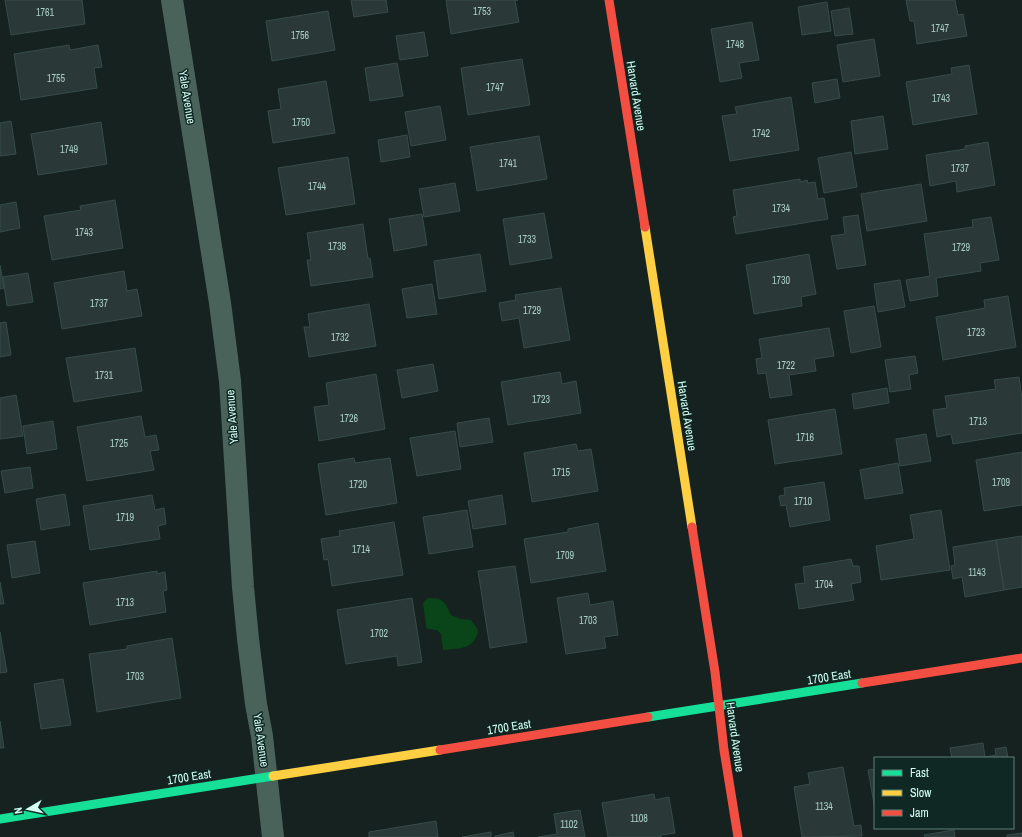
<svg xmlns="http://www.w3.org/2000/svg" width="1022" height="837" viewBox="0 0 1022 837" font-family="'Archivo Narrow',sans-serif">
<rect width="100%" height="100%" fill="#152220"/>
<path fill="#094519" d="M428,598C444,598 445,602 451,615L461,619L471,620L478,630C475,650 460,648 443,650L441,634L437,630L427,629L426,626L423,603Z"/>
<g fill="#2a3937" stroke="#374c48">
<polygon points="5,0 82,0 85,24 11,35"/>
<polygon points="351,0 386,0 388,12 354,17"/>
<polygon points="446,0 518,0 515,1 519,22 451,34"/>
<polygon points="906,0 955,0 958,15 963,14 967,36 917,44 914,21 910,21"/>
<polygon points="827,2 831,31 802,35 798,7"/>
<polygon points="849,8 853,34 835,36 831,11"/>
<polygon points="328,11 335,50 272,61 266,21"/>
<polygon points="752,22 759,60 739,63 742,78 720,82 711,29"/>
<polygon points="424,32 428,56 400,60 396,36"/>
<polygon points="874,39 880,76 843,82 837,45"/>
<polygon points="69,45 70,50 98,45 102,67 94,68 97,88 21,100 14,54"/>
<polygon points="522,59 530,105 468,115 461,68"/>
<polygon points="397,63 403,96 370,101 365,68"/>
<polygon points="969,65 977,114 913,125 906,82 952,74 951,68"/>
<polygon points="837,79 840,98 815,103 812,83"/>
<polygon points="326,81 335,133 273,143 268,111 281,109 278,89"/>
<polygon points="791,97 799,150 730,161 722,116 737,114 735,107"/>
<polygon points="440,106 446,140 411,146 405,112"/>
<polygon points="883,116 888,149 855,154 851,121"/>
<polygon points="11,121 16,154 0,156 0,123"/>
<polygon points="101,122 107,164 38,175 31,134"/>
<polygon points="407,135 410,157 381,162 378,140"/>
<polygon points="539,136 547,179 477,191 470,147"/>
<polygon points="988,142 995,185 957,192 956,181 930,186 926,155 965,149 965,146"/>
<polygon points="851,152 857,187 824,193 818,158"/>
<polygon points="348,157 355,204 286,215 278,168"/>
<polygon points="800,179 800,182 807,180 808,183 815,182 818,199 824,198 828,219 736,234 733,217 737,216 733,190"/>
<polygon points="455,183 460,211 424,217 419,189"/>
<polygon points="921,184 927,221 867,231 861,194"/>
<polygon points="115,200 123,248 52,260 44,216 81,210 80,206"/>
<polygon points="16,202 20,228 0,232 0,205"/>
<polygon points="544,213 552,258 510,265 503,219"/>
<polygon points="422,214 427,245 394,251 389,219"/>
<polygon points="858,215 866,265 837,269 831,236 845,234 843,217"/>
<polygon points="991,217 999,260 980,263 981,271 936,278 938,296 910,301 906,280 930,276 924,234 973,227 972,220"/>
<polygon points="363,224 368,259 370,258 373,277 311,286 307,260 311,260 307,233"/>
<polygon points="480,254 486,291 439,299 434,261"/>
<polygon points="809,254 816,294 801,297 802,306 754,314 746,265"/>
<polygon points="0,265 4,288 0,289"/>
<polygon points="124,271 127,291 137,289 142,316 62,329 54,283"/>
<polygon points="28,273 33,302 7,306 3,277"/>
<polygon points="900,280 905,307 878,312 874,284"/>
<polygon points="432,284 437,314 407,318 402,289"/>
<polygon points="561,288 570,340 524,348 519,318 502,321 499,303 516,300 515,295"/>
<polygon points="1008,296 1016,347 943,360 936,317 985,308 984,300"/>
<polygon points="369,304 376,346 309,357 304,327 310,327 308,314"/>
<polygon points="874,306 881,347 851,353 844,311"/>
<polygon points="6,322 11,355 0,357 0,323"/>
<polygon points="829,328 834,356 814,359 816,371 789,375 792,395 770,398 766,373 758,374 756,359 762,358 759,339"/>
<polygon points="135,348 142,391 74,402 66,358"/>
<polygon points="915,356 918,373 909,375 911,389 890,392 885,360"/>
<polygon points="433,364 438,391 402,398 397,370"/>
<polygon points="560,372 562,384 576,381 581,413 508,425 501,382"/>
<polygon points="376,374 385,429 319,441 314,407 329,405 326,383"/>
<polygon points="1019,377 1022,399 1022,433 953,444 951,434 937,437 933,410 947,408 945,396 996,389 994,380"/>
<polygon points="887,388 889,403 854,409 852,394"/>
<polygon points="16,395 23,436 0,439 0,398"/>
<polygon points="835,409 842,454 775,464 768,420"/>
<polygon points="141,416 145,437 156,435 159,450 150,451 154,470 87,481 77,427"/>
<polygon points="489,418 493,442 460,447 457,423"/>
<polygon points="53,421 57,449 27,454 23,426"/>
<polygon points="455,431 461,469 417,476 410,438"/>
<polygon points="926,434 931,461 900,466 896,439"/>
<polygon points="576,444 578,451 591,449 598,491 532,502 524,453"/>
<polygon points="1022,452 1022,505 984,511 976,460"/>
<polygon points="354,458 355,463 390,458 397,503 326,515 318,464"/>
<polygon points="898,463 903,493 865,499 860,470"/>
<polygon points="30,467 33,488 5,493 1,471"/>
<polygon points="824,482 830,520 790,527 786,505 781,506 779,496 785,495 784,488"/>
<polygon points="65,494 70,525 41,530 36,499"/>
<polygon points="152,495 155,510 164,508 166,524 158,526 160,539 90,550 83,506"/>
<polygon points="502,495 506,524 473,529 468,501"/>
<polygon points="467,510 473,547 429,554 423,517"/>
<polygon points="941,510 950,570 881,580 876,546 914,539 910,515"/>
<polygon points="394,522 403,575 332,586 328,559 324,560 321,539 340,536 339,531"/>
<polygon points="598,523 606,571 531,583 524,539 568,532 568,529"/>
<polygon points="1022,536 1022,587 1004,590 996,540"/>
<polygon points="996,540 1004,590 965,597 962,577 953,579 951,566 955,565 953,547"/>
<polygon points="35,541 40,573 12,578 7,545"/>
<polygon points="851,559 853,566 859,566 861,582 851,584 854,600 799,609 795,584 805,583 803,567"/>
<polygon points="515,566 527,642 490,648 478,571"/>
<polygon points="157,571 157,574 165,572 167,590 163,591 166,612 90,625 83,583"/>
<polygon points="0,582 4,604 0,604"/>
<polygon points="588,593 590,605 613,601 618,635 604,637 606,648 566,654 557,598"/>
<polygon points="412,598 422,662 398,666 397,656 346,664 337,610"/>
<polygon points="0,632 7,672 0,673"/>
<polygon points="172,638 181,698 97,712 89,654 127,649 127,646"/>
<polygon points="63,679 71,725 41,729 34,684"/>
<polygon points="0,721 4,748 0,748"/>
<polygon points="983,743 985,757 996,755 995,749 1006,747 1008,758 952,758 950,748"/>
<polygon points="843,767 854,826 861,825 862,836 802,837 794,787 810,784 808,773"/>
<polygon points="875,769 875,809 868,770"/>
<polygon points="654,794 655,800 669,797 675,833 661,835 661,837 608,837 602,803"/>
<polygon points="580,810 585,837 538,837 557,834 554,814"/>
<polygon points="436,821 438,837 369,837 369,832"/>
<polygon points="954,830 955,837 925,837 924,835"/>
<polygon points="491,832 491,837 462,837"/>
<polygon points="513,832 514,837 495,837 495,836"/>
<polygon points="1022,833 1022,837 1007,837 1007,835"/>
</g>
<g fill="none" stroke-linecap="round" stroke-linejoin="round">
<polyline stroke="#49635b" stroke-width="22" points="172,0 220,303 230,381 243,587 248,639 256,704 262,736 273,837"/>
<g stroke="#16e098" stroke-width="9">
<polyline points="648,717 862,683"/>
<polyline points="0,819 273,776"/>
</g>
<g stroke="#ffcf43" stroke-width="9">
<polyline points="645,227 692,527"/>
<polyline points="273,776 440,750"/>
</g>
<g stroke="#f24e42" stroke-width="9">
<polyline points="609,0 645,227"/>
<polyline points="692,527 715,672 724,750 738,837"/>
<polyline points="862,683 1022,658"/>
<polyline points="440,750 648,717"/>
</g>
</g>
<g text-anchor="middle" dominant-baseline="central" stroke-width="3" stroke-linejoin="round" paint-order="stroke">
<g font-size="10" fill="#abcec5">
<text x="482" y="11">1753</text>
<text x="45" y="12">1761</text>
<text x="940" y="28">1747</text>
<text x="300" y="35">1756</text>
<text x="735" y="44">1748</text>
<text x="56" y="78">1755</text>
<text x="495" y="87">1747</text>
<text x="941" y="98">1743</text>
<text x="301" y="122">1750</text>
<text x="761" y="133">1742</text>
<text x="69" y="149">1749</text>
<text x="508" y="163">1741</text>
<text x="960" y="168">1737</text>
<text x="317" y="186">1744</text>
<text x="781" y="208">1734</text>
<text x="84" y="232">1743</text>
<text x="527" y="239">1733</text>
<text x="337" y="246">1738</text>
<text x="961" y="247">1729</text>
<text x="781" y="280">1730</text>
<text x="99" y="303">1737</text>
<text x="532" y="310">1729</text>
<text x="976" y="332">1723</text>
<text x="340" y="337">1732</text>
<text x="786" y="365">1722</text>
<text x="104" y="375">1731</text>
<text x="541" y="399">1723</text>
<text x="349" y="418">1726</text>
<text x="978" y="421">1713</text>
<text x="805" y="437">1716</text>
<text x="119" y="443">1725</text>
<text x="561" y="472">1715</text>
<text x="1001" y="482">1709</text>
<text x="358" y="484">1720</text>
<text x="803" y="501">1710</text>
<text x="125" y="517">1719</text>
<text x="361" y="549">1714</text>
<text x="565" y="555">1709</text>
<text x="977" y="572">1143</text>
<text x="824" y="584">1704</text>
<text x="125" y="602">1713</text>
<text x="588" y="620">1703</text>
<text x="379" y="633">1702</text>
<text x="135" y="676">1703</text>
<text x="824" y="806">1134</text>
<text x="639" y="818">1108</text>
<text x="569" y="824">1102</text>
</g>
<g font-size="12" fill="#d6fff4" stroke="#0f2823">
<text transform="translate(636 96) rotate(81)">Harvard Avenue</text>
<text transform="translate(187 97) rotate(81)">Yale Avenue</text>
<text transform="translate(687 416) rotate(81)">Harvard Avenue</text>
<text transform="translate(232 417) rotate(-94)">Yale Avenue</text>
<text transform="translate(829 677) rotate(-9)">1700 East</text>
<text transform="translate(509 727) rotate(-9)">1700 East</text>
<text transform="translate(735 737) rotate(82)">Harvard Avenue</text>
<text transform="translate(261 740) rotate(82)">Yale Avenue</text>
<text transform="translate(189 777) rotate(-9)">1700 East</text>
</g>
</g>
<rect x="874" y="757" width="140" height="72" fill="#0f2823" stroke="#5f7e77"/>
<rect x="882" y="770" width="20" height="6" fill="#16e098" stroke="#5f7e77"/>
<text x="910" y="777" font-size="12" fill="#d6fff4">Fast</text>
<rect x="882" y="790" width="20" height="6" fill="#ffcf43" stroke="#5f7e77"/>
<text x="910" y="797" font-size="12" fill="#d6fff4">Slow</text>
<rect x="882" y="810" width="20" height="6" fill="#f24e42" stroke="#5f7e77"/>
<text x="910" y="817" font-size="12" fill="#d6fff4">Jam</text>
<g transform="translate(28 809) rotate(261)" stroke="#0f2823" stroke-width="3" paint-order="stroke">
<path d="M0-3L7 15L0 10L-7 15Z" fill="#d6fff4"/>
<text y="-6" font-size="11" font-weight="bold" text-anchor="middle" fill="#d6fff4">N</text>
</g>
</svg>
